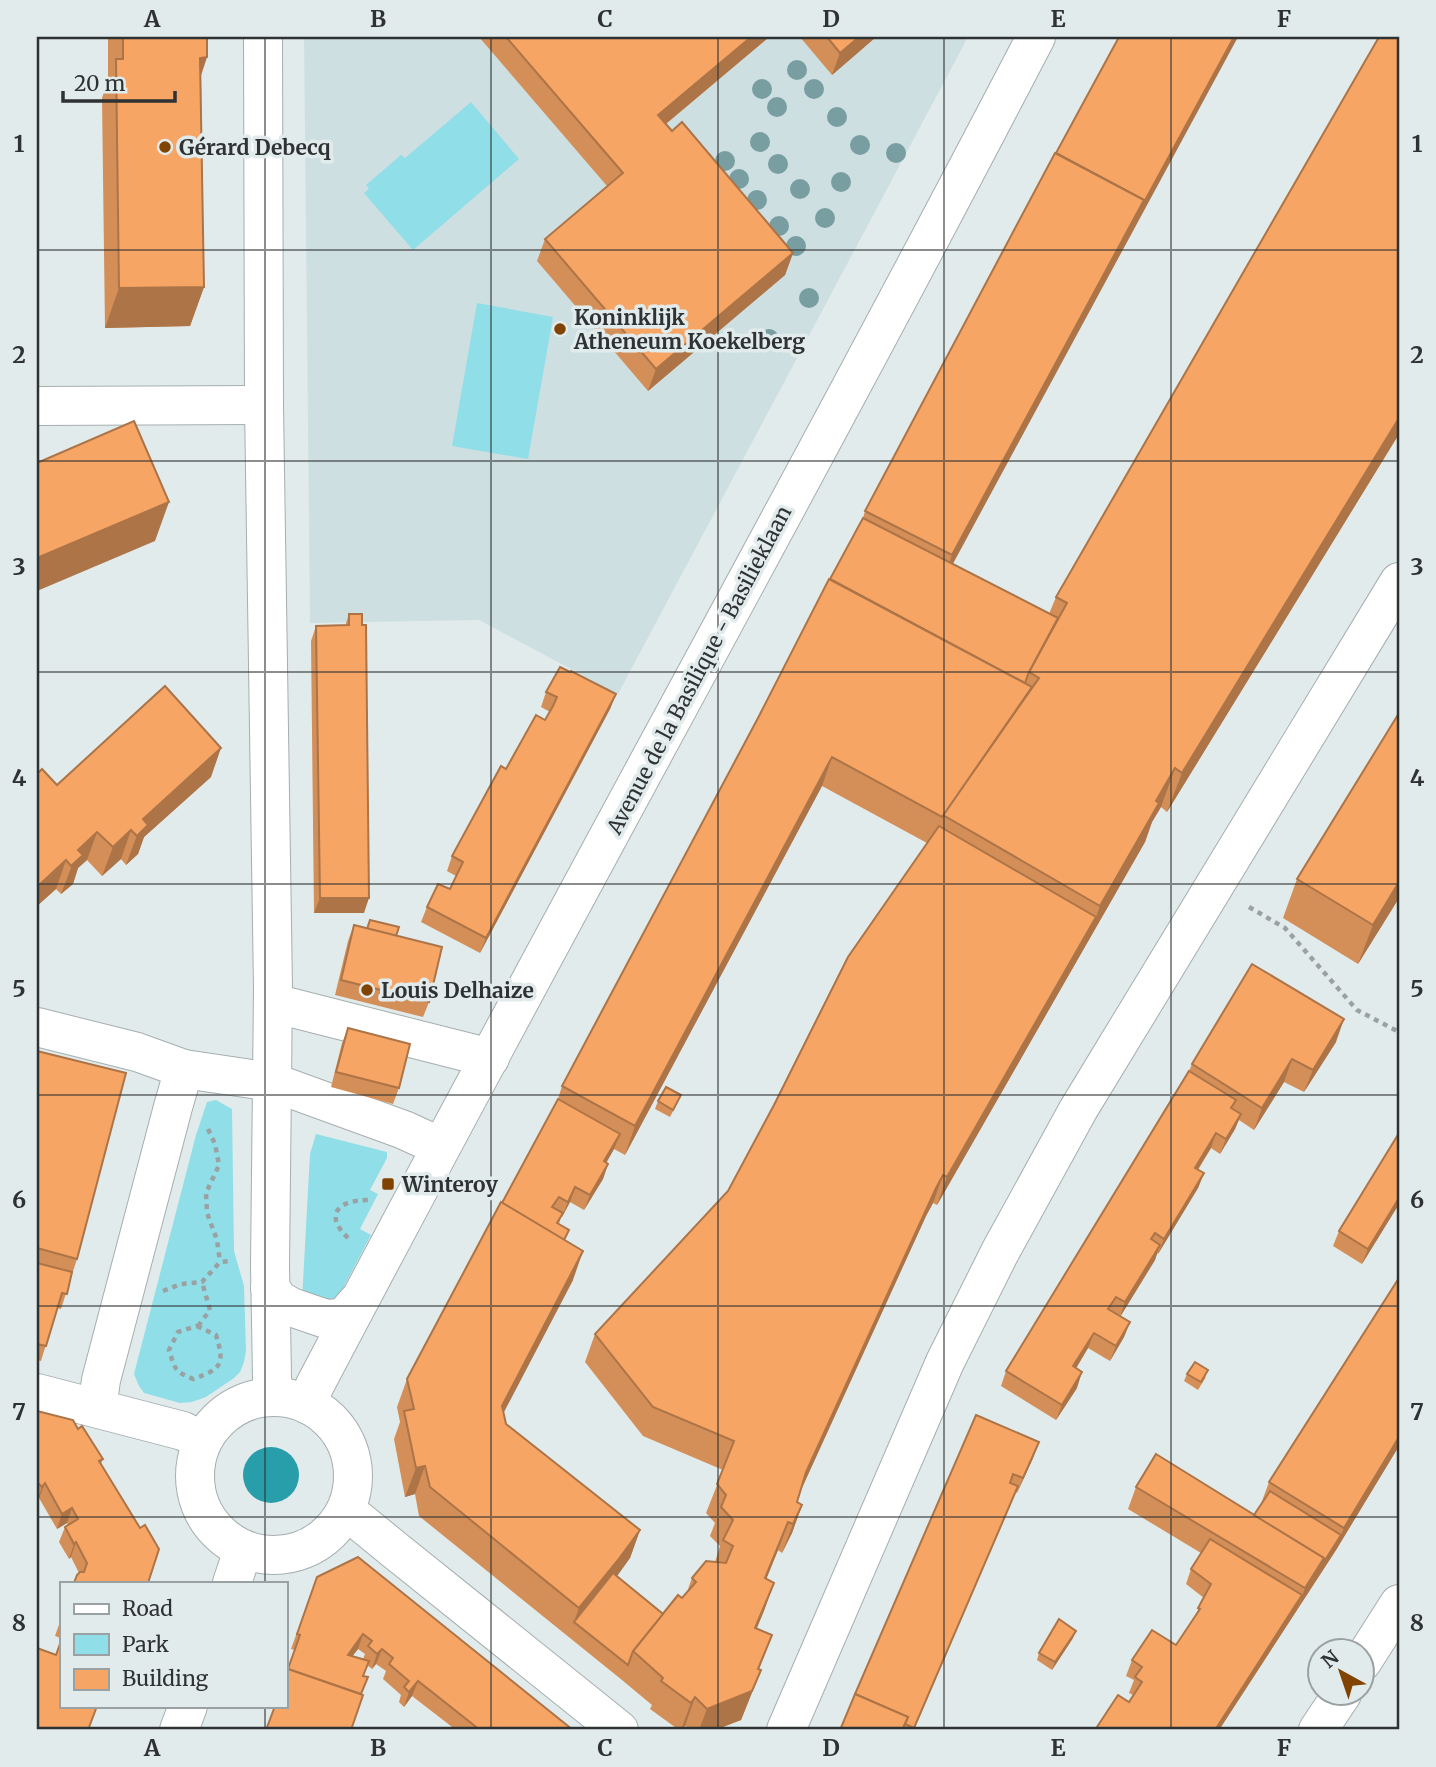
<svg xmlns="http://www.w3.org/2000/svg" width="1436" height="1767" viewBox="0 0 1436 1767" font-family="Merriweather,serif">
<rect width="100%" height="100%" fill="#e2ebec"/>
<polygon fill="#cedfe1" points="304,37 968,37 618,694 479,620 310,623"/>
<g fill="#90dee8">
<polygon points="471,102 519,159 413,250 364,193 369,189 366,185 401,155 405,158"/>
<polygon points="477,303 553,317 528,459 452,446"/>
<polygon points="216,1100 232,1109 234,1251 244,1286 246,1351 244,1362 240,1372 234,1378 206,1397 192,1402 180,1403 144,1393 139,1386 134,1374 196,1135 207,1102"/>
<polygon points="316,1134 387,1152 387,1158 370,1190 378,1194 360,1229 371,1235 341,1292 331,1301 302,1300 310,1154"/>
</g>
<circle fill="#279eaa" cx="271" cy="1475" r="28"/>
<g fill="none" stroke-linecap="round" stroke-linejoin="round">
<defs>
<g id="minor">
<polyline points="263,37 264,405 273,989 270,1266 272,1377 273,1397"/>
<polyline points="37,406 264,405"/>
<polyline points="273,1003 490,1058"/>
<polyline points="37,1027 137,1052 184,1069 272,1082 404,1130 441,1147"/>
<polyline points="270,1288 279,1300 291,1307 326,1319 343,1318 358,1301"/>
<polyline points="37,1393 183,1431 202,1441"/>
<circle cx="274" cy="1476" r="79"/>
<path d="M308,1405L314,1387C551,935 801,489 1036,37"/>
<polyline points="97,1408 101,1380 173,1107 184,1069"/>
<polyline points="345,1513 358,1520 396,1551 619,1730"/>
<polyline points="232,1583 243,1550"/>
<polyline points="1362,1662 1399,1604"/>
<polyline points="179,1730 188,1706"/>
<polyline points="786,1730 945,1362 1000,1252 1078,1110 1399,582"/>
<polyline points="1318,1730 1342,1694"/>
</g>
</defs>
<use href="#minor" stroke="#a6aeaf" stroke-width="40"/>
<g stroke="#9aa1a2" stroke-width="4.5" stroke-dasharray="5 5" stroke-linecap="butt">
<polyline points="1249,907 1285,928 1357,1010 1399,1032"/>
<polyline points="208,1129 215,1144 219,1165 206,1193 207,1213 217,1240 220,1262"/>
<path d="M348,1238C323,1214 339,1200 368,1200L367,1201"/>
<polyline points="163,1291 181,1284 202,1282 220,1262 232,1261"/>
<path d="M197,1326L216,1335C225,1364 222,1369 193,1379C174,1371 175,1369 169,1350L178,1332Z"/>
<polyline points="198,1326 210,1310 202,1282"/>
</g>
<use href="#minor" stroke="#fff" stroke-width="38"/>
</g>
<g fill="#789ea2">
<circle cx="797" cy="70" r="10"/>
<circle cx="762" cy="89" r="10"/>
<circle cx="814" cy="89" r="10"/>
<circle cx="777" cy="107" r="10"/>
<circle cx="837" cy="117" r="10"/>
<circle cx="760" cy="142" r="10"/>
<circle cx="860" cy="145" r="10"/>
<circle cx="896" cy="153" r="10"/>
<circle cx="725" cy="161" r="10"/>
<circle cx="778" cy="164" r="10"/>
<circle cx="739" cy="179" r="10"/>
<circle cx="841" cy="182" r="10"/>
<circle cx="800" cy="189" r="10"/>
<circle cx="757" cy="200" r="10"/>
<circle cx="825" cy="218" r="10"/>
<circle cx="779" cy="226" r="10"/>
<circle cx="796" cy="246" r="10"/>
<circle cx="809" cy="298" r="10"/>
<circle cx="769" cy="339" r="10"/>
</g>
<g fill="#d48e57" fill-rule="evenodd">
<polygon points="108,37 207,37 207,57 201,76 204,287 190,326 105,328 102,98 108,80"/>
<polygon points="479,37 769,37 666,124 793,253 785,275 648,391 537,261 545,239 607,186"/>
<polygon points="800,37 876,37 832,75"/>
<path d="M1134,228L952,564L1049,614L1056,597L1399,434L1167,812L1161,807L1152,822L1145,842L937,1205L933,1203L926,1216L800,1492L797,1502L802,1505L792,1533L782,1553L778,1550L766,1579L774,1583L756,1629L759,1670H761L741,1720L715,1730H690L685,1726L681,1730H679L650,1709L652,1705L622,1680L419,1516L415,1494L405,1497L394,1439L400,1422L397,1407L407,1379L558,1099L562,1086L758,718L863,518L865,511ZM822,786L927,843L728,1191L595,1334L585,1362L643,1436L723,1470L706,1513L715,1523L710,1536L720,1546L715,1562L692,1578L687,1592L682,1598L663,1614L616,1576L630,1558L640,1530L506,1424L503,1413L573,1280L565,1240L559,1224L561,1217H562L570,1202L584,1210L603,1179L608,1164L606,1162L614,1149L625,1155Z"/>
<polygon points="349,614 364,913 314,913 311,641 316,626 345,626"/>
<polygon points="546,692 616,694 610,709 480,953 421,922 427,907 450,889 456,876 447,871 452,856 506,769 545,720 550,712 541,707"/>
<polygon points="37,774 57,785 211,777 144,837 138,854 126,865 121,859 102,876 87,860 78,868 73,884 61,894 56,889 37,906"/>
<polygon points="1297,879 1399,898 1358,964 1283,918"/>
<polygon points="370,920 396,936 429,1002 423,1017 335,995 348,941 354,925 367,929"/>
<polygon points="348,1028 399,1088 393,1104 331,1087 342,1043"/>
<polygon points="1336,1042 1304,1092 1284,1082 1254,1130 1239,1120 1235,1129 1220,1154 1211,1148 1198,1170 1204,1173 1198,1188 1158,1254 1157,1253 1155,1260 1120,1317 1130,1322 1124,1337 1110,1361 1088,1348 1076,1368 1077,1388 1056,1420 1001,1386 1006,1371 1189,1071 1192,1064"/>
<polygon points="37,1051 77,1259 61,1309 57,1308 41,1361 37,1360"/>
<polygon points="681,1095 670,1117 655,1109 658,1101"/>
<polygon points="1399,1204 1362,1264 1333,1246 1339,1231"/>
<polygon points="1187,1374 1206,1377 1198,1390 1184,1381"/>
<polygon points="37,1411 78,1429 103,1459 101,1464 140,1528 159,1549 79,1573 71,1557 69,1559 59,1542 65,1527 68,1525 67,1523 57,1529 39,1498 37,1502"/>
<polygon points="976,1415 1033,1458 1017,1493 1015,1492 914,1730 840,1730"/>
<polygon points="1399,1446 1336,1550 1219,1730 1129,1702 1133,1695 1129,1693 1134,1680 1126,1676 1132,1660 1176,1645 1195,1616 1204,1598 1186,1584 1191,1569 1201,1553 1128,1509 1136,1487 1254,1515 1261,1504 1269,1482"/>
<path d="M317,1577L573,1730H456L412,1696L404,1707L399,1702L401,1695L383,1679L386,1671L376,1664L372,1669L367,1665L363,1676L362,1694L295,1650L291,1649ZM358,1649L365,1654L363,1659L352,1656Z"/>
<polygon points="61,1619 61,1638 55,1636"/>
<polygon points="1073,1638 1052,1670 1037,1660 1039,1653"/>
</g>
<g fill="#ac7447">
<polygon points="751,37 769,37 650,137 658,115"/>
<polygon points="859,37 876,37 832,75 840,53"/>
<polygon points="1234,37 1238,37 942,584 952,555 1144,200"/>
<polygon points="207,57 193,97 200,58"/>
<polygon points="793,253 785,275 648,391 656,369"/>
<polygon points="204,287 190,326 105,328 119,288"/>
<polygon points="1399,418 1399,434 1167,812 1182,773"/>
<polygon points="169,502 155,541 37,591 37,558"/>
<polygon points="616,694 610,709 480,953 486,938"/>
<polygon points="221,748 211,777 144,837 138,854 126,865 143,819"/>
<polygon points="832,757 822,786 625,1155 635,1126"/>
<polygon points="1175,768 1161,807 1152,822 1145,842 937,1205 947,1177 1096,917 1100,906"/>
<polygon points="131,830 121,859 102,876 113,847"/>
<polygon points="97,832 87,860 78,868 73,884 61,894 78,850"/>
<polygon points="66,860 56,889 37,906 37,887"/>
<polygon points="1399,882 1399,898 1358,964 1373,925"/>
<polygon points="320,898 369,898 364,913 314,913"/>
<polygon points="1344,1019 1336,1042 1304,1092 1313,1070"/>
<polygon points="1292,1059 1284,1082 1254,1130 1262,1108"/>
<polygon points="1241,1114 1235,1129 1220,1154 1226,1139"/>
<polygon points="1216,1133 1211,1148 1189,1183 1195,1168"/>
<polygon points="620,1134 614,1149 599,1176 604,1161"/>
<polygon points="608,1164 603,1179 584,1210 590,1195"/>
<polygon points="1204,1173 1198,1188 1158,1254 1164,1239"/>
<polygon points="943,1175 933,1203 926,1216 796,1501 806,1472 936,1188"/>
<polygon points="575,1187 570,1202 562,1217 568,1202"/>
<polygon points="1399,1198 1399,1204 1362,1264 1368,1249"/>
<polygon points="1160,1245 1155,1260 1120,1317 1125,1302"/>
<polygon points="583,1251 573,1280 492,1435 502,1406"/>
<polygon points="1130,1322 1124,1337 1110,1361 1116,1346"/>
<polygon points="1094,1333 1088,1348 1068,1382 1073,1366"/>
<polygon points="1082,1372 1077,1388 1056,1420 1062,1405"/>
<polygon points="1399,1437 1399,1446 1336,1550 1297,1610 1305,1588 1341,1535 1344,1528"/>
<polygon points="1039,1442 1033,1458 1017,1493 1023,1478"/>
<polygon points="425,1466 415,1494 405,1497 416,1468"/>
<polygon points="45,1483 39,1498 37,1502 42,1487"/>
<polygon points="1018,1486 1012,1501 913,1730"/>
<polygon points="802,1505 792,1533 782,1553 793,1524"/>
<polygon points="72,1508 67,1523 57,1529 62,1514"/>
<polygon points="788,1522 778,1550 755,1607 765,1578"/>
<polygon points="640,1530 630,1558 608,1589 574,1622 579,1608"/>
<polygon points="76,1542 71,1557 69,1559 74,1544"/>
<polygon points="774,1583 764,1611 745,1657 755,1628"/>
<polygon points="1302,1595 1297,1610 1219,1730 1215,1730"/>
<polygon points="1076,1631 1073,1638 1052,1670 1055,1662"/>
<polygon points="363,1634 358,1649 342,1670 348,1655"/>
<polygon points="772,1635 750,1692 761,1670 741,1720 715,1730 699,1730 707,1709"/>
<polygon points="382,1649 376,1664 372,1669 377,1654"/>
<polygon points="418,1681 412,1696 404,1707 409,1692"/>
<polygon points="695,1697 685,1726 681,1730 691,1703"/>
</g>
<g fill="#f6a565" stroke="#ac7447" stroke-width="2">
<polygon points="123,37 207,37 207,57 200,58 204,287 119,288 116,59 123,59"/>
<polygon points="506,37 751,37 658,115 672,131 682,122 793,253 656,369 545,239 623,173"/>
<polygon points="827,37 859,37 840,53"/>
<polygon points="1119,37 1234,37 1142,206 1144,200 1056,153"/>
<polygon points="1379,37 1399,37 1399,418 1182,773 1175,768 1156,801 1159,803 1100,906 943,815 1039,678 1029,672 1067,603 1056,597"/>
<polygon points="1055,153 1144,200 952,555 865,511"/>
<polygon points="134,421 169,502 37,558 37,463"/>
<polygon points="863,518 1058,618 1029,672 1025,683 830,579"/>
<polygon points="829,579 1032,687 942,817 832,757 635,1126 562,1086 758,718"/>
<polygon points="349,614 362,614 362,625 366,625 369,898 320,898 316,626 349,625"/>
<polygon points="560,667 570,672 571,671 616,694 486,938 427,907 438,884 450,889 463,862 452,856 501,766 506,769 536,715 545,720 553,706 557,697 546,692"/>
<polygon points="165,686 221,748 143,819 148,825 137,836 131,830 113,847 97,832 78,850 83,855 71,866 66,860 37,887 37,774 42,769 57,785"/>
<polygon points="1399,713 1399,882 1373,925 1297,879"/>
<polygon points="939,826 1096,917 947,1177 943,1175 936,1188 806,1472 797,1502 802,1505 793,1524 788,1522 765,1578 774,1583 755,1628 772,1635 758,1669 761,1670 752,1691 707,1709 695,1697 691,1703 661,1681 663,1678 633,1651 678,1595 682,1598 696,1582 692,1578 706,1561 726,1563 733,1546 723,1540 733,1520 721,1507 726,1495 717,1484 734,1441 653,1407 595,1334 728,1191 774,1105 848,957"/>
<polygon points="370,920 399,927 396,936 367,929"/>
<polygon points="354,925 442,947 429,1002 341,980"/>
<polygon points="1252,964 1344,1019 1313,1070 1292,1059 1262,1108 1192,1064"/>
<polygon points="348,1028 410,1044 399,1088 336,1072"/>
<polygon points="37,1051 126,1073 77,1259 37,1248"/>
<polygon points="1189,1071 1236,1100 1231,1108 1241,1114 1226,1139 1216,1133 1195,1168 1204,1173 1164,1239 1155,1233 1151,1239 1160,1245 1125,1302 1116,1297 1108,1309 1130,1322 1116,1346 1094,1333 1073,1366 1082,1372 1062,1405 1006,1371"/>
<polygon points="666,1087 681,1095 673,1110 658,1101"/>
<polygon points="558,1099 620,1134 604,1161 608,1164 590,1195 575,1187 568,1202 559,1197 552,1207 563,1213 557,1223 569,1230 564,1240 502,1203"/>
<polygon points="1399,1133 1399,1198 1368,1249 1339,1231"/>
<polygon points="501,1202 583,1251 502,1406 506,1424 640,1530 618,1560 579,1608 430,1487 425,1466 416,1468 404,1411 414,1409 407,1379"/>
<polygon points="37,1263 72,1272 67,1294 62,1293 46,1346 37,1344"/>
<polygon points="1399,1278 1399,1437 1344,1528 1269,1482"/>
<polygon points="1195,1362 1208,1370 1201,1382 1187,1374"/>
<polygon points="37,1411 73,1420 78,1429 82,1426 103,1459 99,1461 140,1528 145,1525 159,1549 148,1583 74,1583 77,1575 80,1572 84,1572 87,1563 76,1542 74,1544 65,1527 78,1519 72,1508 62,1514 45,1483 42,1487 37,1482"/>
<polygon points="976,1415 1039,1442 1023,1478 1013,1474 1010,1483 1018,1486 914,1728 905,1724 908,1717 855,1694"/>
<polygon points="1156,1454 1324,1558 1305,1588 1136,1487"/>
<polygon points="1270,1491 1341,1535 1322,1565 1324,1558 1254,1515"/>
<polygon points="1210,1539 1302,1595 1215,1730 1095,1730 1118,1695 1129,1702 1142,1682 1135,1677 1142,1667 1132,1660 1152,1630 1176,1645 1200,1609 1198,1608 1211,1584 1191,1569"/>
<polygon points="358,1557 573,1730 480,1730 418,1681 409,1692 404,1687 409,1681 389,1664 393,1658 382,1649 377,1654 368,1646 372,1641 363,1634 348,1655 369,1661 363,1676 368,1677 361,1694 288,1669 300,1635 297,1634 317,1577"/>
<polygon points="613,1573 663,1614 633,1651 628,1665 574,1622"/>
<polygon points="1059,1619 1076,1631 1055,1662 1039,1653"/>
<polygon points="61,1641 61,1706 97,1706 88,1730 37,1730 37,1648 56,1655"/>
<polygon points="288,1669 363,1695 351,1730 266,1730 275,1706 285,1706 285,1677"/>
<polygon points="855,1694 908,1717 902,1730 840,1730"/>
</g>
<path fill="none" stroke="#2e3232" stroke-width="2" stroke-opacity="0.55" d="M265,37V1583M491,37V1730M718,37V1730M944,37V1730M1171,37V1730M37,250H1399M37,461H1399M37,672H1399M37,884H1399M37,1095H1399M37,1306H1399M37,1517H1399M265,1706V1730"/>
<g fill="#814301" stroke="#e2ebec" stroke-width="2.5">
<circle cx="165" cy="147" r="7"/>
<circle cx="560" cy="329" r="7"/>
<circle cx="367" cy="990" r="7"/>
<rect x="381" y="1177" width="14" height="14" rx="3.5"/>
</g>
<g text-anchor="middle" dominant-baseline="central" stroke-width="7" stroke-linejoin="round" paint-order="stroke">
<g font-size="21" font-weight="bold" fill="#2e3232" stroke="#e2ebec" text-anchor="start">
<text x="179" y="147">Gérard Debecq</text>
<text x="574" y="317">Koninklijk<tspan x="574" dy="24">Atheneum Koekelberg</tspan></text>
<text x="381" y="990">Louis Delhaize</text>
<text x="402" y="1184">Winteroy</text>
</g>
<g font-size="21" fill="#2e3232" stroke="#e2ebec">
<text transform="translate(699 670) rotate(-62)">Avenue de la Basilique - Basilieklaan</text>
</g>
</g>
<rect width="1436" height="1767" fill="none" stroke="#e2ebec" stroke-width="77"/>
<rect x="60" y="1582" width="228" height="126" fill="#e2ebec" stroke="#9aa1a2" stroke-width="2"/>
<rect x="74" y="1604" width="35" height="10" fill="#ffffff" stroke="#9aa1a2" stroke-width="2"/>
<text x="122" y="1616" font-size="21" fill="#2e3232">Road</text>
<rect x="74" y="1634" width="35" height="21" fill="#90dee8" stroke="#9aa1a2" stroke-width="2"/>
<text x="122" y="1652" font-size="21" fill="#2e3232">Park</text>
<rect x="74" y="1669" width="35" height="21" fill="#f6a565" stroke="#9aa1a2" stroke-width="2"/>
<text x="122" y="1686" font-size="21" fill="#2e3232">Building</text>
<g transform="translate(1341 1672) rotate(320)"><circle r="33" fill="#e2ebec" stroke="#9aa1a2" stroke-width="2"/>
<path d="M0-5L12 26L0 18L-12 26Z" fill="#814301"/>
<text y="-10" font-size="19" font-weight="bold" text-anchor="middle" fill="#2e3232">N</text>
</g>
<path d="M63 91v10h112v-10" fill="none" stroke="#2e3232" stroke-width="3.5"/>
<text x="74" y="91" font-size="21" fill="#2e3232" stroke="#e2ebec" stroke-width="5" paint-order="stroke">20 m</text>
<rect x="38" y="38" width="1360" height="1690" fill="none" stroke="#2e3232" stroke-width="2.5"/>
<g font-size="23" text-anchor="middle" font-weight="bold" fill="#2e3232">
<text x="152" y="27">A</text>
<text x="378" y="27">B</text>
<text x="605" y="27">C</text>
<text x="831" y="27">D</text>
<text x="1058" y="27">E</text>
<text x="1284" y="27">F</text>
<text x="19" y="152">1</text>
<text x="1417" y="152">1</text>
<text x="19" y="363">2</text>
<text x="1417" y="363">2</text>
<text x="19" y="575">3</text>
<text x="1417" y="575">3</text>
<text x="19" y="786">4</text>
<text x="1417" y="786">4</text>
<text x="19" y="997">5</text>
<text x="1417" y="997">5</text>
<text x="19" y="1208">6</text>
<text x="1417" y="1208">6</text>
<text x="19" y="1420">7</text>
<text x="1417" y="1420">7</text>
<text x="19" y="1631">8</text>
<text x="1417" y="1631">8</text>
<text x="152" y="1756">A</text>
<text x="378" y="1756">B</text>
<text x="605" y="1756">C</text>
<text x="831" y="1756">D</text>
<text x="1058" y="1756">E</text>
<text x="1284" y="1756">F</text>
</g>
</svg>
